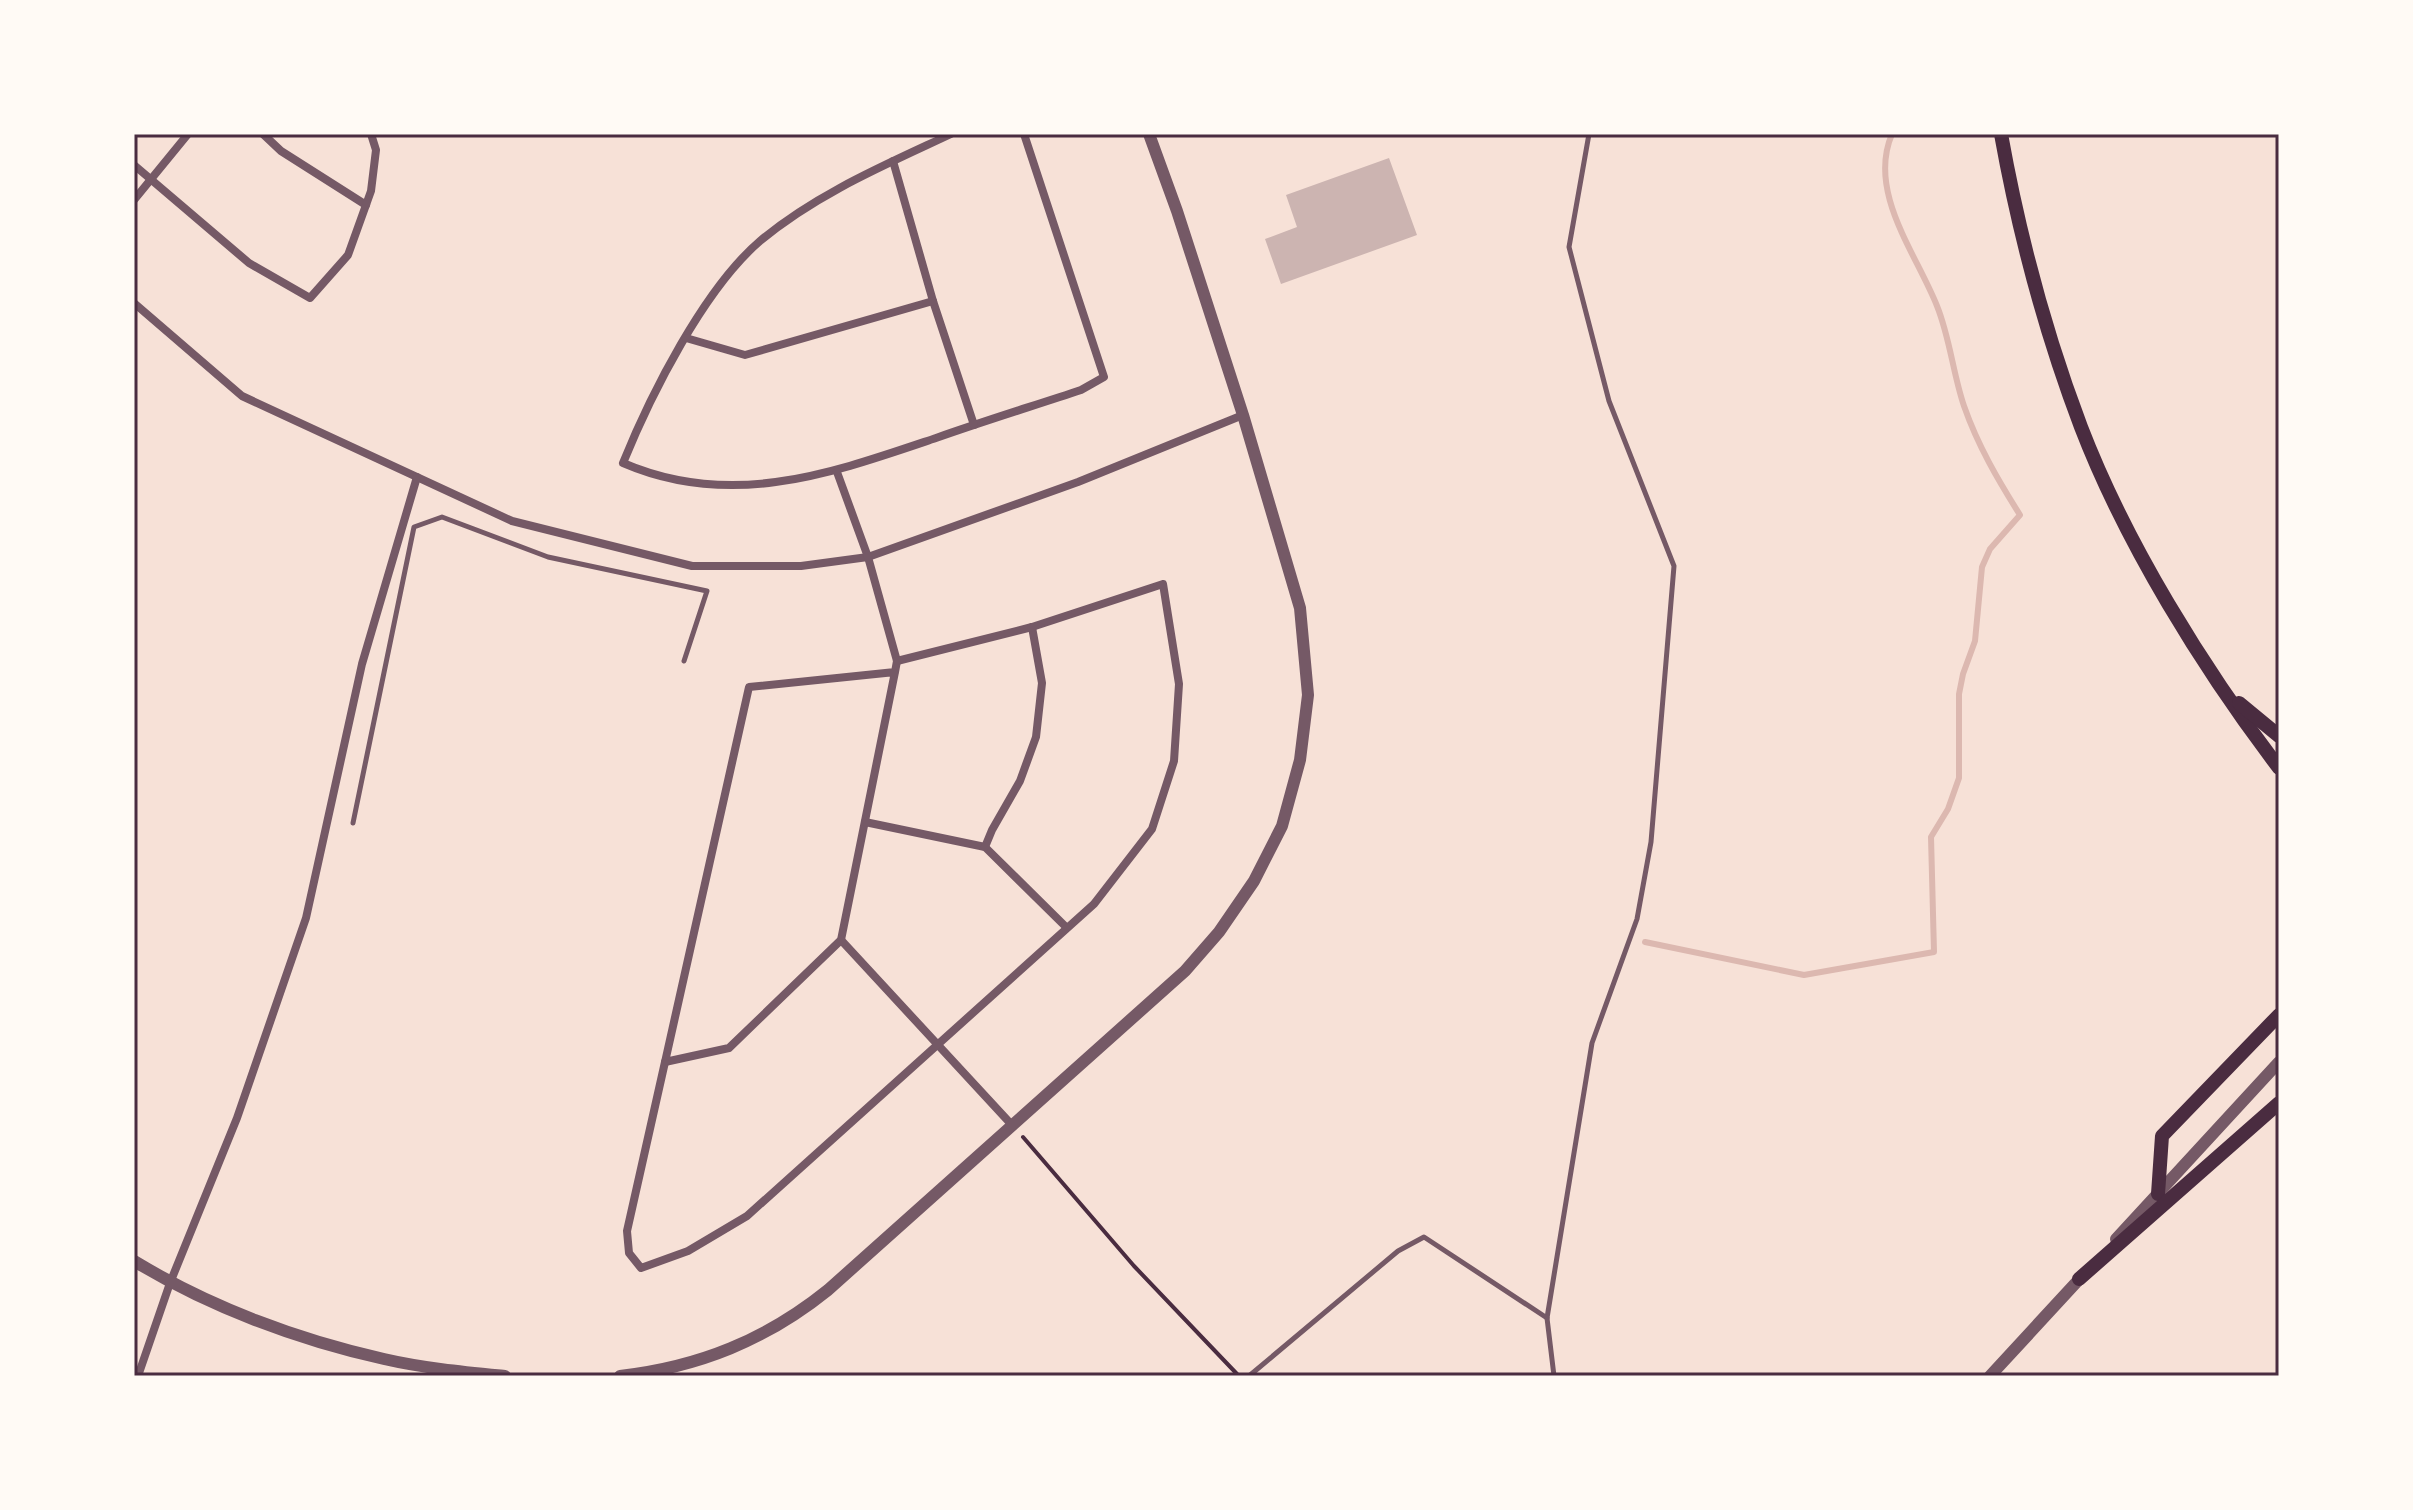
<svg xmlns="http://www.w3.org/2000/svg" width="2413" height="1510" viewBox="0 0 2413 1510" font-family="'Nunito Sans',sans-serif">
<rect width="100%" height="100%" fill="#f7e1d7"/>
<g fill="none" stroke-linecap="round" stroke-linejoin="round">
<path stroke="#dcb8b0" stroke-width="6" d="M1645,942L1804,975L1934,952L1931,837L1948,809L1959,778V694L1963,674L1975,641L1982,567L1990,549L2020,515C1998,480 1978,446 1964,406C1953,374 1950,338 1937,306C1916,253 1867,192 1892,134"/>
</g>
<polygon fill="#ccb4b1" points="1389,158 1417,235 1281,284 1265,239 1297,227 1286,195"/>
<g fill="none" stroke-linecap="round" stroke-linejoin="round">
<polyline stroke="#4a2c40" stroke-width="4" points="1023,1137 1134,1266 1237,1374"/>
<g stroke="#755966" stroke-width="5">
<polyline points="353,823 414,527 442,517 548,557 707,591 684,661"/>
<polyline points="1249,1376 1398,1251 1424,1237 1547,1318"/>
<polyline points="1554,1376 1547,1318 1592,1043 1637,919 1651,842 1674,566 1609,401 1569,247 1589,134"/>
</g>
<g stroke="#755966" stroke-width="8">
<polyline points="263,134 281,151 366,205"/>
<path d="M951,134C885,165 816,194 760,241C704,289 651,394 623,463C732,510 832,473 936,438C984,421 1033,406 1081,390L1104,377L1024,134"/>
<polyline points="893,161 933,301 974,425"/>
<polyline points="134,165 249,263 310,298 348,255 371,191 376,150 371,134"/>
<polyline points="134,200 188,134"/>
<polyline points="134,303 242,396 512,521 692,566 801,566 868,557 1078,482 1243,415"/>
<polyline points="686,338 745,355 933,301"/>
<polyline points="837,472 868,557 897,661 895,672 841,940 729,1048 665,1062 749,687 895,672"/>
<polyline points="865,822 985,847 1066,927"/>
<polyline points="985,847 992,830 1020,781 1036,737 1042,683 1032,627"/>
<polyline points="841,940 1011,1124"/>
<polyline points="665,1062 627,1231 629,1253 641,1268 688,1251 747,1216 1094,904 1152,829 1174,761 1179,684 1163,584 1032,627 897,661"/>
<polyline points="138,1376 170,1283 237,1118 306,918 362,664 417,477"/>
</g>
<g stroke="#755966" stroke-width="12">
<polyline points="2116,1239 2279,1062"/>
<path d="M134,1261C210,1307 298,1340 384,1359C423,1368 465,1372 505,1376"/>
<path d="M620,1376C699,1367 766,1340 828,1290L1185,971L1219,932L1254,881L1282,826L1300,760L1308,695L1300,608L1243,415L1177,211L1149,134"/>
<polyline points="1990,1376 2085,1273"/>
</g>
<g stroke="#4a2c40" stroke-width="14">
<path d="M2001,134C2019,234 2045,332 2081,427C2126,544 2203,668 2279,768"/>
<polyline points="2239,703 2279,736"/>
<polyline points="2158,1194 2162,1136 2279,1015"/>
<polyline points="2079,1279 2279,1103"/>
</g>
</g>
<rect width="2413" height="1510" fill="none" stroke="#fffaf5" stroke-width="272"/>
<rect x="136" y="136" width="2141" height="1238" fill="none" stroke="#4a2c40" stroke-width="3"/>
</svg>
